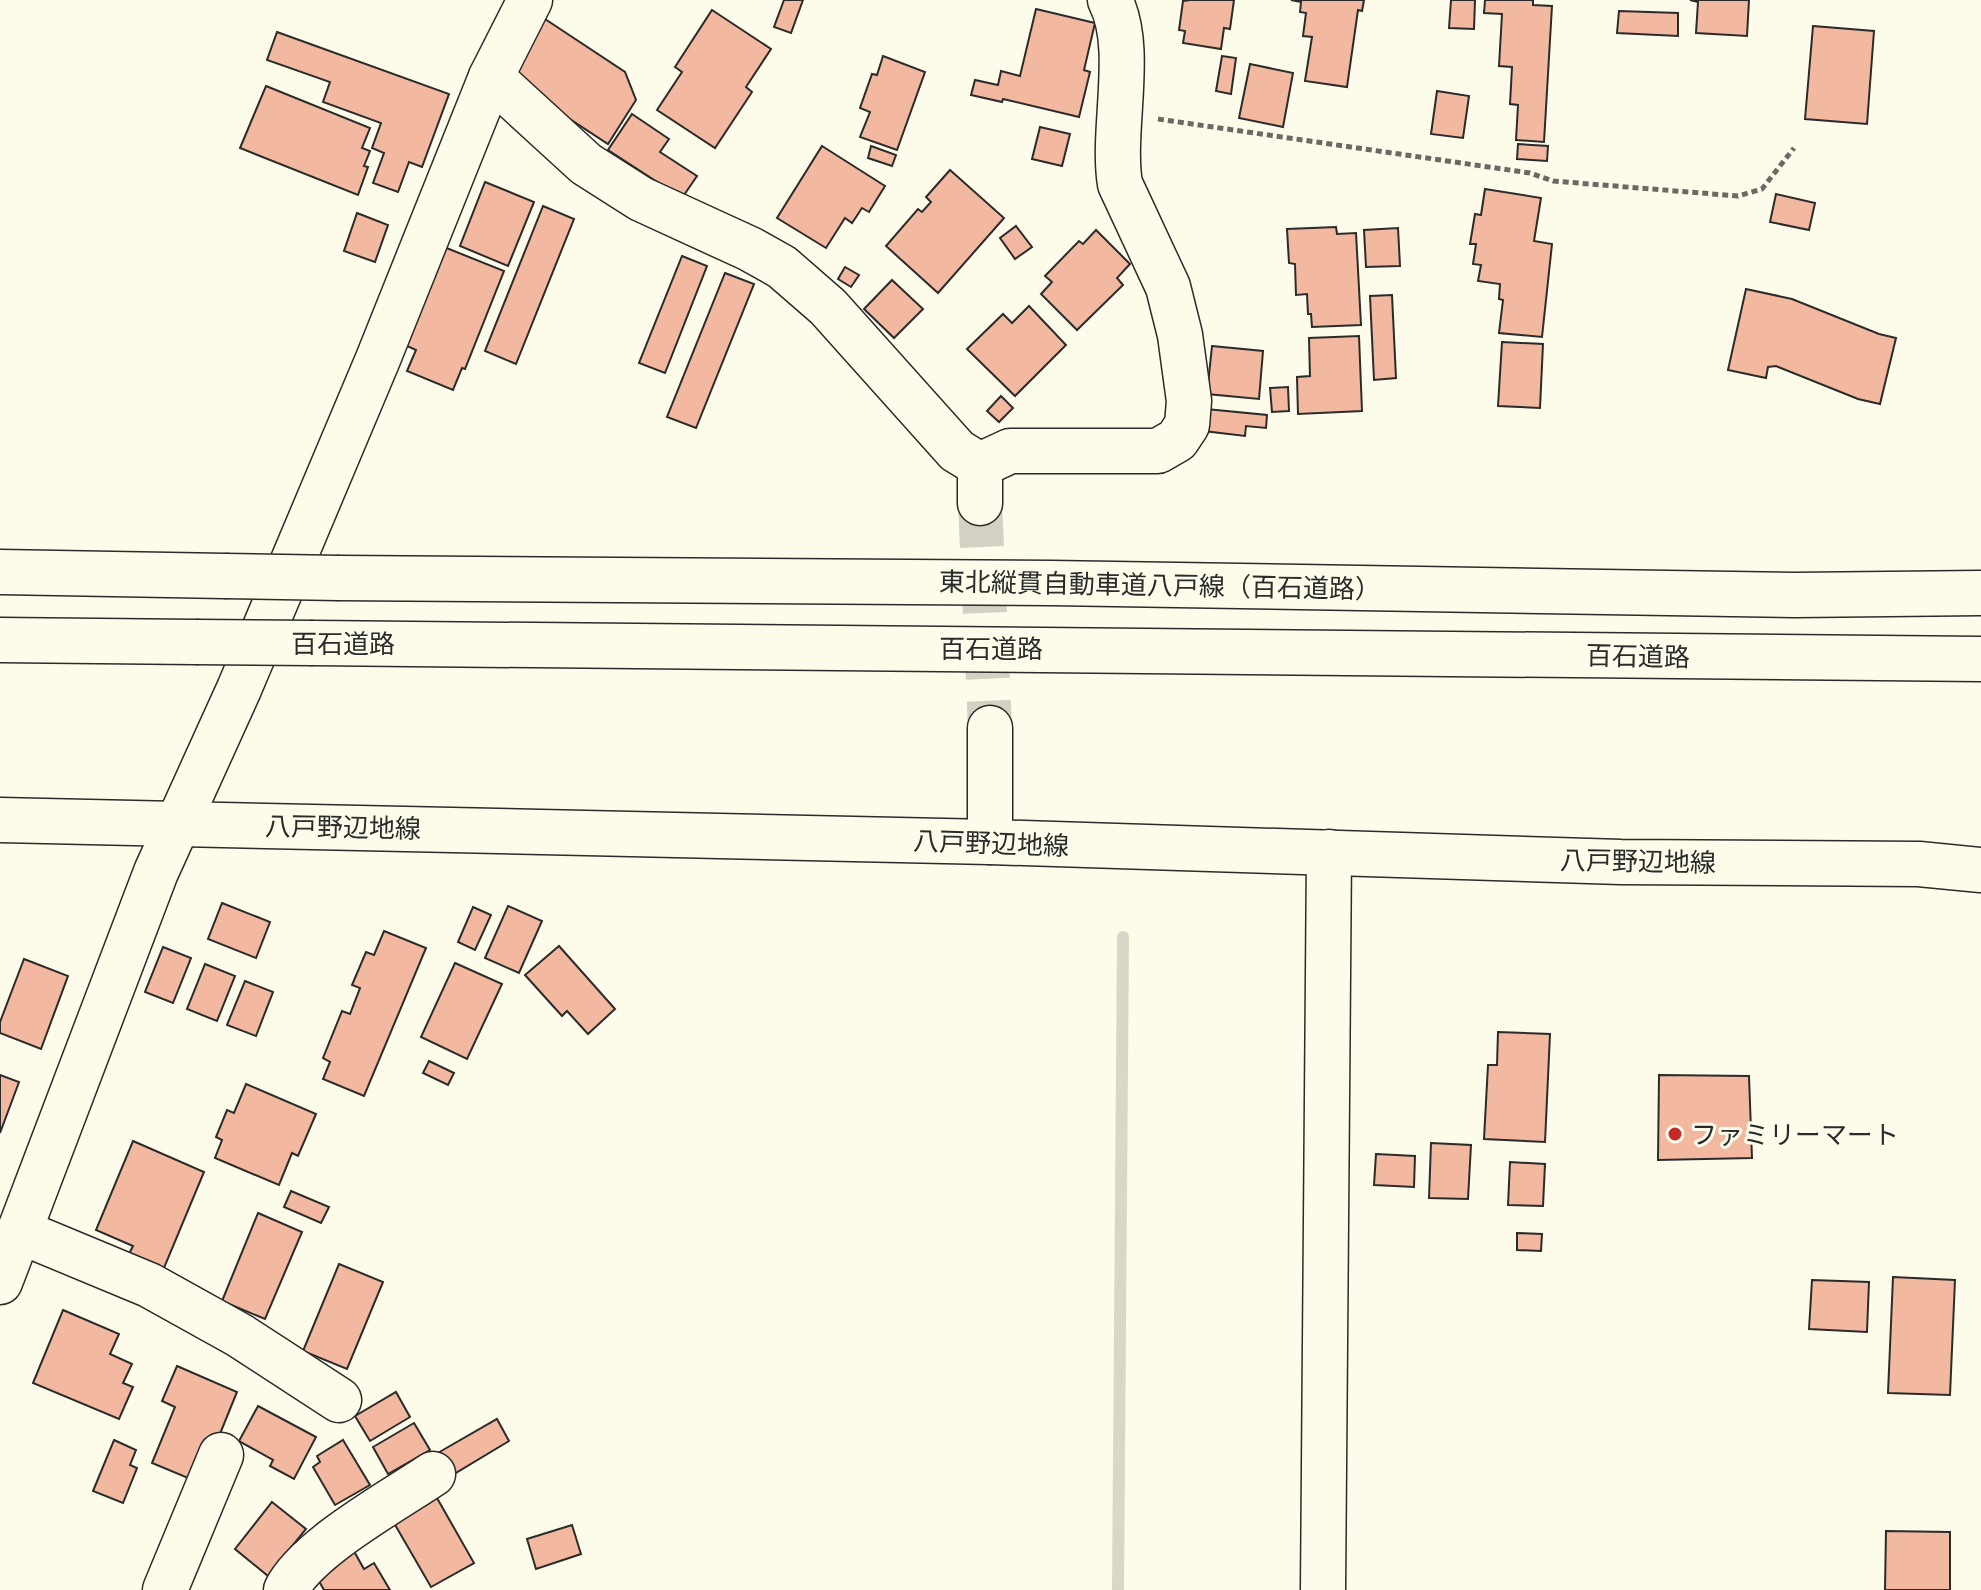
<svg xmlns="http://www.w3.org/2000/svg" width="1981" height="1590" viewBox="0 0 1981 1590" font-family="'Public Sans','Noto Sans JP',sans-serif">
<rect width="100%" height="100%" fill="#fdfbea"/>
<g fill="none" stroke-linecap="round" stroke-linejoin="round">
<polyline stroke="#d8d7c9" stroke-width="12" points="1118,1590 1123,937"/>
</g>
<g fill="#f2b8a0" stroke="#2b2b2b" stroke-width="2">
<polygon points="784,0 803,0 791,33 774,27"/>
<polygon points="1190,0 1234,0 1230,29 1224,28 1221,49 1183,43 1185,31 1179,30 1183,1"/>
<polygon points="1364,0 1362,11 1358,10 1347,87 1305,81 1312,37 1303,36 1306,13 1300,12 1301,2 1291,0"/>
<polygon points="1451,0 1475,0 1474,29 1449,28"/>
<polygon points="1485,0 1533,0 1533,5 1552,6 1544,142 1516,140 1518,105 1510,104 1512,67 1499,66 1502,14 1484,13"/>
<polygon points="1690,0 1749,0 1747,36 1696,33 1698,2"/>
<polygon points="1036,9 1095,23 1084,70 1090,72 1079,117 1003,99 1002,102 971,95 975,80 998,85 1001,71 1020,76"/>
<polygon points="712,10 771,49 746,87 752,92 715,148 657,110 682,72 675,67"/>
<polygon points="1619,11 1678,13 1678,36 1617,33"/>
<polygon points="545,19 625,72 636,100 608,144 521,87 510,71"/>
<polygon points="1813,26 1874,31 1867,124 1805,119"/>
<polygon points="277,32 449,94 422,167 409,162 398,192 373,183 384,153 372,148 381,123 323,102 330,82 267,60"/>
<polygon points="883,56 925,72 897,150 860,137 870,112 860,108 872,74 877,75"/>
<polygon points="1222,56 1236,58 1231,94 1216,91"/>
<polygon points="1250,64 1293,73 1283,127 1239,118"/>
<polygon points="266,86 370,128 362,148 370,151 364,166 368,167 358,195 240,148"/>
<polygon points="1437,91 1469,96 1463,138 1431,134"/>
<polygon points="632,114 669,139 660,152 697,176 682,198 608,150"/>
<polygon points="1040,127 1070,134 1062,166 1032,159"/>
<polygon points="1518,144 1548,146 1547,161 1517,159"/>
<polygon points="822,146 885,186 869,212 862,208 852,223 845,218 826,248 777,218"/>
<polygon points="871,146 896,155 892,166 868,158"/>
<polygon points="950,170 1004,218 938,293 886,246 918,209 922,212 931,202 926,197"/>
<polygon points="485,182 534,202 508,266 460,246"/>
<polygon points="1485,189 1541,198 1534,241 1552,244 1542,337 1499,333 1503,300 1499,299 1500,284 1478,281 1481,265 1473,264 1476,244 1470,244 1475,214 1481,215"/>
<polygon points="1776,194 1815,203 1809,230 1770,222"/>
<polygon points="543,206 574,219 516,364 485,351"/>
<polygon points="357,213 388,225 375,262 344,251"/>
<polygon points="1016,226 1032,247 1015,259 1000,238"/>
<polygon points="1336,227 1337,234 1356,233 1361,325 1312,327 1311,314 1308,314 1307,294 1296,295 1295,264 1289,263 1287,229"/>
<polygon points="1398,228 1400,266 1366,267 1364,230"/>
<polygon points="1096,230 1130,264 1117,278 1123,285 1077,330 1041,294 1052,282 1045,276 1079,241 1083,244"/>
<polygon points="444,247 504,271 465,369 462,368 453,390 407,371 416,350 405,345"/>
<polygon points="682,256 707,266 665,373 639,363"/>
<polygon points="845,267 859,275 851,287 838,279"/>
<polygon points="725,273 754,284 696,428 667,417"/>
<polygon points="892,280 923,309 894,338 864,309"/>
<polygon points="1746,289 1792,299 1879,334 1896,338 1880,404 1858,399 1776,366 1768,367 1766,378 1728,370"/>
<polygon points="1392,295 1396,378 1374,380 1370,296"/>
<polygon points="1029,306 1066,345 1015,396 967,349 1003,314 1012,323"/>
<polygon points="1359,336 1362,411 1298,414 1297,377 1310,376 1309,338"/>
<polygon points="1502,342 1543,344 1540,408 1498,406"/>
<polygon points="1212,346 1263,351 1259,399 1207,394"/>
<polygon points="1288,387 1289,411 1272,412 1270,388"/>
<polygon points="1001,396 1013,408 999,422 987,411"/>
<polygon points="1206,409 1267,415 1266,428 1246,426 1245,436 1204,431"/>
<polygon points="222,903 270,922 256,958 208,939"/>
<polygon points="508,906 542,921 519,973 485,958"/>
<polygon points="473,907 491,915 475,950 458,942"/>
<polygon points="384,931 426,948 364,1096 323,1079 330,1062 323,1058 342,1011 350,1014 360,988 352,985 366,952 374,955"/>
<polygon points="559,946 615,1009 588,1034 567,1011 562,1016 525,975"/>
<polygon points="163,947 191,958 173,1003 145,992"/>
<polygon points="24,959 68,976 41,1049 0,1033 0,1022"/>
<polygon points="455,963 502,984 467,1059 421,1037"/>
<polygon points="205,964 235,976 217,1021 187,1009"/>
<polygon points="245,981 273,992 256,1036 227,1025"/>
<polygon points="1498,1032 1550,1034 1545,1142 1484,1139 1488,1065 1497,1065"/>
<polygon points="429,1061 454,1073 448,1085 423,1073"/>
<polygon points="0,1075 19,1082 0,1133"/>
<polygon points="1659,1075 1749,1076 1752,1158 1658,1160"/>
<polygon points="246,1084 316,1114 298,1156 292,1153 279,1185 215,1158 222,1140 216,1137 227,1110 234,1113"/>
<polygon points="133,1141 204,1172 161,1275 126,1260 133,1246 96,1230"/>
<polygon points="1431,1143 1471,1145 1468,1199 1429,1198"/>
<polygon points="1376,1154 1415,1156 1414,1187 1374,1185"/>
<polygon points="1510,1162 1545,1164 1543,1206 1508,1205"/>
<polygon points="291,1191 329,1207 321,1223 284,1207"/>
<polygon points="258,1213 302,1232 265,1319 222,1301"/>
<polygon points="1517,1233 1542,1234 1541,1251 1517,1250"/>
<polygon points="339,1264 383,1282 347,1369 303,1351"/>
<polygon points="1893,1277 1955,1280 1950,1395 1888,1393"/>
<polygon points="1812,1280 1869,1282 1867,1332 1809,1329"/>
<polygon points="63,1310 119,1334 110,1354 132,1364 123,1383 133,1387 119,1419 33,1383"/>
<polygon points="177,1366 237,1392 200,1483 152,1463 175,1407 162,1401"/>
<polygon points="396,1392 410,1417 370,1441 355,1416"/>
<polygon points="258,1406 316,1437 294,1479 270,1466 273,1460 239,1441"/>
<polygon points="497,1419 509,1441 449,1477 436,1454"/>
<polygon points="414,1423 430,1450 388,1474 373,1447"/>
<polygon points="114,1440 136,1450 130,1465 137,1468 123,1503 93,1491"/>
<polygon points="343,1440 370,1485 335,1505 313,1467 320,1462 317,1456"/>
<polygon points="437,1498 474,1563 431,1587 394,1523"/>
<polygon points="272,1502 306,1529 268,1576 235,1549"/>
<polygon points="572,1525 581,1554 536,1569 527,1539"/>
<polygon points="1886,1531 1950,1532 1950,1590 1885,1590"/>
<polygon points="351,1546 364,1569 374,1563 390,1590 324,1590 312,1569"/>
</g>
<g fill="none" stroke-linecap="round" stroke-linejoin="round">
<polyline stroke="#d3d1c4" stroke-width="44" stroke-dasharray="44 22" stroke-linecap="butt" points="980,503 990,728"/>
<defs>
<g id="minor">
<polyline points="491,77 586,164 641,199 750,249 782,267 828,307 957,451 980,465 980,503"/>
<path d="M980,465L1010,451H1158L1177,440L1187,425L1189,401L1180,335L1168,287L1120,184C1111,130 1135,48 1110,0"/>
<polyline points="990,842 990,728"/>
<polyline points="19,1231 149,1285 239,1335 339,1400"/>
<polyline points="0,1282 156,872 239,689 378,359 491,77 530,0"/>
<polyline points="165,1590 221,1455"/>
<path d="M286,1590C307,1548 393,1501 433,1474"/>
<polyline points="1323,1590 1329,852"/>
</g>
<polyline id="major" points="0,820 990,842 1621,862 1919,864 1981,870"/>
<g id="highway">
<polyline points="0,572 225,576"/>
<polyline points="339,578 1051,583 1795,595 1981,593"/>
<polyline points="0,640 196,642"/>
<polyline points="313,643 1981,659"/>
</g>
</defs>
<use href="#minor" stroke="#2b2b2b" stroke-width="47"/>
<use href="#major" stroke="#2b2b2b" stroke-width="47"/>
<use href="#highway" stroke="#2b2b2b" stroke-width="47"/>
<polyline stroke="#6a6964" stroke-width="5" stroke-dasharray="6 4" stroke-linecap="butt" points="1158,119 1530,173 1553,181 1738,196 1762,189 1794,148"/>
<use href="#minor" stroke="#fdfbea" stroke-width="44"/>
<use href="#major" stroke="#fdfbea" stroke-width="44"/>
<use href="#highway" stroke="#fdfbea" stroke-width="44"/>
<defs>
<g id="highway-bridge">
<polyline points="225,576 339,578"/>
<polyline points="196,642 313,643"/>
</g>
</defs>
<use href="#highway-bridge" stroke="#2b2b2b" stroke-width="47" stroke-linecap="butt"/>
<use href="#highway-bridge" stroke="#fdfbea" stroke-width="44"/>
</g>
<circle fill="#c62828" stroke="#fdfbea" stroke-width="3" cx="1675" cy="1134" r="8"/>
<g text-anchor="middle" dominant-baseline="central" stroke-width="6" stroke-linejoin="round" paint-order="stroke">
<g font-size="26" fill="#2b2b2b" stroke="#fdfbea">
<text transform="translate(1160 585) rotate(1)">東北縦貫自動車道八戸線（百石道路）</text>
<text x="343" y="643">百石道路</text>
<text x="991" y="648">百石道路</text>
<text transform="translate(1638 656) rotate(1)">百石道路</text>
<text transform="translate(343 827) rotate(1)">八戸野辺地線</text>
<text transform="translate(991 843) rotate(2)">八戸野辺地線</text>
<text transform="translate(1638 861) rotate(1)">八戸野辺地線</text>
</g>
<g font-size="26" fill="#2b2b2b" stroke="#fdfbea" text-anchor="start">
<text x="1691" y="1134">ファミリーマート</text>
</g>
</g>
</svg>
